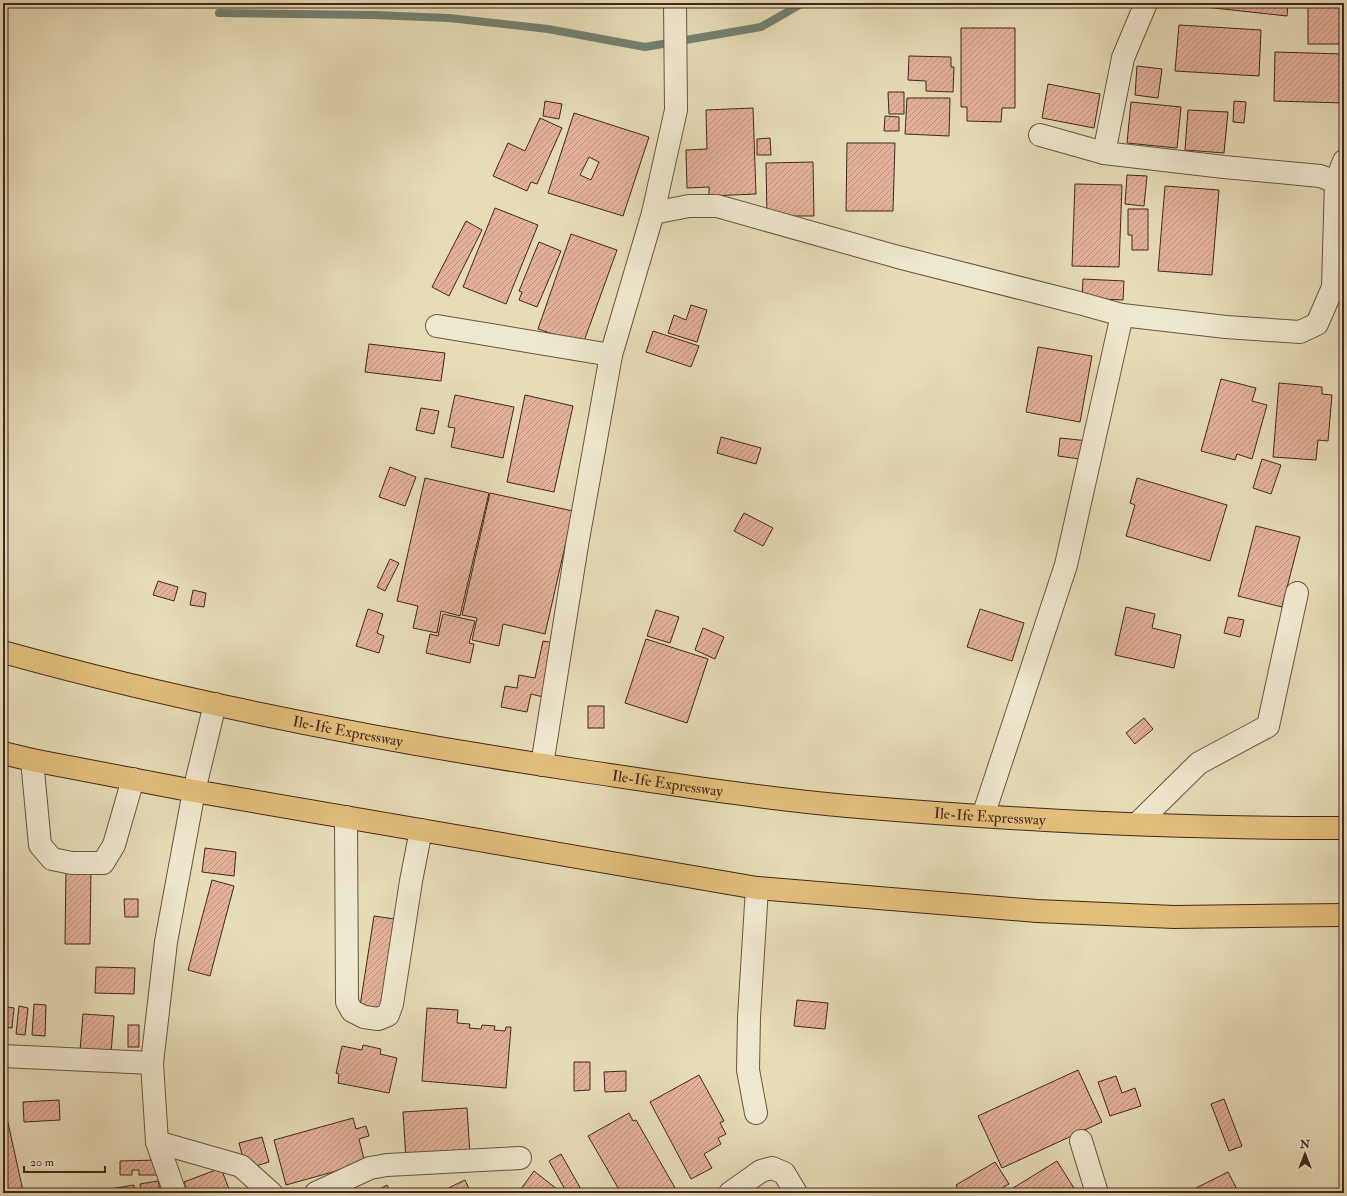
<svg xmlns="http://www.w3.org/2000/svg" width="1347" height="1196" viewBox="0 0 1347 1196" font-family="'IM FELL Double Pica',serif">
<defs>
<pattern id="building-hatch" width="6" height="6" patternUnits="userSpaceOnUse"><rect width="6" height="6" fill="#e4b299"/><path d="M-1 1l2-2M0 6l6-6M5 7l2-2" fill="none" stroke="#ba917c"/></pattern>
</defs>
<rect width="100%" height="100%" fill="#e6dcb6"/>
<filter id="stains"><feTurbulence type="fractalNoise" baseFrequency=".005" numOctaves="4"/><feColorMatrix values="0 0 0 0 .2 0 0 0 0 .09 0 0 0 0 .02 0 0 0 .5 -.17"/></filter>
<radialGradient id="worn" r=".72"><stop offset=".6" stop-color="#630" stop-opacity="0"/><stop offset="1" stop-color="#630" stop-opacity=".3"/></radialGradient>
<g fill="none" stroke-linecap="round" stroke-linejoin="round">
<polyline stroke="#758071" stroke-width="8" points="219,13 374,15 449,18 548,29 645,47 761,27 803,3"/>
</g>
<g fill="url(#building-hatch)" stroke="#43271d" fill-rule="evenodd">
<polygon points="1196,3 1288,3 1287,16 1196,6"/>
<rect x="1308" y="3" width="36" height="41"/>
<polygon points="1179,25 1261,30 1259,76 1175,71"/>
<polygon points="961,28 1015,28 1015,108 1002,108 1001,122 967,121 967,107 961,107"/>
<polygon points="1275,52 1344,54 1344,103 1274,101"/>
<polygon points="909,56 951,57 951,67 954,67 953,92 926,91 926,81 908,80"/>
<polygon points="1137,66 1162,69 1158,98 1135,95"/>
<polygon points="1048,84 1100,94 1094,128 1042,118"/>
<polygon points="888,92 904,92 904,114 889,114"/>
<polygon points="907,98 950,98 949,136 905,134"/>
<polygon points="545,101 562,104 559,119 543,116"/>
<polygon points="1234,101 1246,102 1244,123 1233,122"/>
<polygon points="1131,102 1181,107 1177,148 1127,143"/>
<polygon points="753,108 756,194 709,196 709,187 687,188 686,150 707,149 706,110"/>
<polygon points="1188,110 1228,112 1224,153 1185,150"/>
<path d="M574,113L649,137L623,216L548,193ZM589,157L599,162L591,180L580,175Z"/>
<polygon points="885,116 899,117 899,131 884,131"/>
<polygon points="540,118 562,128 537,184 531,182 527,191 493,176 508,143 525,151"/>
<polygon points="770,138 771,155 757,155 757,139"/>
<polygon points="847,143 895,143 893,211 846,211"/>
<polygon points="813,162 814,216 767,216 766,163"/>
<polygon points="1127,175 1147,176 1144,206 1125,204"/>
<polygon points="1075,184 1122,185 1119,267 1072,266"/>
<polygon points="1165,186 1219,190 1212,275 1158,271"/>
<polygon points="495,208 538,225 506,304 463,287"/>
<polygon points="1128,209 1148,209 1148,250 1132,250 1132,235 1128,235"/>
<polygon points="466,221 482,230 449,296 432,287"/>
<polygon points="571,234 617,250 583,344 538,329"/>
<polygon points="539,242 561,251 537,307 519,300 522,292 519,291"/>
<polygon points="1083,279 1124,281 1123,300 1082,298"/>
<polygon points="691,305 707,310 697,342 668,333 674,315 686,320"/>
<polygon points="653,331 699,346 691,367 646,352"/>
<polygon points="369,344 445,353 441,381 365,372"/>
<polygon points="1038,347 1092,356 1080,422 1026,412"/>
<polygon points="1221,379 1256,388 1252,401 1267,405 1252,459 1237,454 1235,460 1201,451"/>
<polygon points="1279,383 1322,387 1322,394 1332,395 1328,441 1318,440 1316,460 1273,457"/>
<polygon points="455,395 514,407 503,458 451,447 455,428 448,427"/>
<polygon points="525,395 573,406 554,492 507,482"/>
<polygon points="421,408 439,411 434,434 416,430"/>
<polygon points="721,437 761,448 756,464 717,453"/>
<polygon points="1060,438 1089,441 1087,460 1058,456"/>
<polygon points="1262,459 1281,465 1271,494 1253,488"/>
<polygon points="390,467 416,477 405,506 379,497"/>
<polygon points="425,478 489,493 460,616 441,611 437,633 413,628 418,606 397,601"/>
<polygon points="1137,478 1227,505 1210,561 1126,536 1135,505 1130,503"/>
<polygon points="490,493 573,511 545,634 503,624 499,646 472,640 477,618 462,615"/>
<polygon points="744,513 773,528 763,546 734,531"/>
<polygon points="1256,526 1300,537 1282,607 1238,596"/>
<polygon points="390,559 399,563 385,591 377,587"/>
<polygon points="158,581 178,587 174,601 153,595"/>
<polygon points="193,590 206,593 204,607 190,605"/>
<polygon points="1126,607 1155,614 1152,628 1181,635 1174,668 1115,655"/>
<polygon points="368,609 383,614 377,633 384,636 379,653 356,646"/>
<polygon points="980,609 1024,623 1012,661 967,647"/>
<polygon points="656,610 679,617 670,643 647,636"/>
<polygon points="443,614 475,621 469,643 474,644 470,663 426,653 430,634 438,636"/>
<polygon points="1228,617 1244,620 1240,637 1224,633"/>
<polygon points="703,628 724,637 715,659 695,650"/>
<polygon points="646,639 708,659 687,723 625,703"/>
<polygon points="543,641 555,643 543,697 531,694 527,712 501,707 505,686 517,688 519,675 535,678"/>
<rect x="588" y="706" width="16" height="22"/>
<polygon points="1144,718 1153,729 1135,744 1126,733"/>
<polygon points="205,848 236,852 234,876 202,872"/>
<polygon points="66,868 91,868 90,944 65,944"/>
<polygon points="212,880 234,886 210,976 188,970"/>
<polygon points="124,899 138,899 138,917 125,917"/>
<polygon points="374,916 395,919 381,1009 360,1006"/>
<polygon points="96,967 135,968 134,994 95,993"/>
<polygon points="797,1000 828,1003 825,1029 794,1026"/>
<polygon points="34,1004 46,1005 45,1036 32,1035"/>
<polygon points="19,1006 28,1008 25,1035 16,1034"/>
<polygon points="7,1007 14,1008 12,1028 4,1027"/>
<polygon points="427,1008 458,1010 457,1023 470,1024 469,1028 481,1029 482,1025 495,1026 494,1030 505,1031 506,1027 511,1027 506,1088 422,1081"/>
<polygon points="83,1014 114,1016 111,1053 80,1051"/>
<rect x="128" y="1025" width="11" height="22"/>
<polygon points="363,1045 381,1049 380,1054 397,1058 389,1093 338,1083 339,1074 336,1073 342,1046 362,1050"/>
<polygon points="574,1062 590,1062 590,1090 574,1091"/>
<polygon points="1078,1070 1102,1122 1002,1168 978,1116"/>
<polygon points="626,1071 626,1091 605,1092 604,1072"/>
<polygon points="699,1075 724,1121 720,1123 726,1134 718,1138 721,1144 704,1154 712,1168 691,1179 650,1102"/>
<polygon points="1116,1076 1122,1093 1135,1088 1141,1106 1110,1116 1098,1082"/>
<polygon points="1224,1099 1242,1146 1229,1151 1211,1104"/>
<polygon points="3,1100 23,1191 14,1193 3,1193"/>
<polygon points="59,1100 60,1120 24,1122 23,1102"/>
<polygon points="467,1108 470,1155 406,1159 403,1112"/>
<polygon points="629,1113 633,1121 636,1120 678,1193 621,1193 588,1136"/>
<polygon points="353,1118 356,1129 366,1126 369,1136 359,1139 365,1163 286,1185 274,1140"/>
<polygon points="262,1137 269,1162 246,1169 239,1143"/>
<polygon points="561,1154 582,1191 579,1193 567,1193 549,1161"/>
<polygon points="157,1160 157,1175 139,1175 139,1170 132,1170 132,1175 120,1175 120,1161"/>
<polygon points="1057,1161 1077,1193 1005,1193"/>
<polygon points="995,1162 1009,1184 994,1193 960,1193 956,1185"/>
<polygon points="221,1168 229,1189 220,1193 188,1193 184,1182"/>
<polygon points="534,1171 562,1193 518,1193"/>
<polygon points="1228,1172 1239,1193 1193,1193 1192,1190"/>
<polygon points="465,1180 471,1193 438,1193"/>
<polygon points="158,1181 160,1190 141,1193 140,1184"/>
<polygon points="134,1185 135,1193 86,1193"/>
<polygon points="387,1185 391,1193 372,1193"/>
</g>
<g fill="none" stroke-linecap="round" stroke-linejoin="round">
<defs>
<g id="minor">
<polyline points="1040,135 1104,153 1224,167 1320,176 1336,182 1344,183"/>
<polyline points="1104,153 1123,58 1146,3"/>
<polyline points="653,213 689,206 717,206 898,257 1079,303 1122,315 1226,327 1300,332 1317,324 1333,287 1336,182 1344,161"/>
<polyline points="437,326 611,355"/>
<polyline points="32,760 40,845 52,859 72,863 103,863 114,845 133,779"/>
<polyline points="542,765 577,545 611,355 653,213 676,110 675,3"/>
<polyline points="983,816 1066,565 1122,315"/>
<polyline points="346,817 347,1002 352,1011 364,1017 378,1019 388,1015 392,1004 411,881 421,830"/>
<polyline points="1137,824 1199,763 1268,726 1297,593"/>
<polyline points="3,1056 152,1063"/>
<polyline points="756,1113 748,1070 749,1017 757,888"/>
<polyline points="1081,1141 1097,1193"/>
<polyline points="157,1142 241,1166 271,1193"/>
<polyline points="175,1193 157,1142 152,1063 166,942 194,791 215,704"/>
<polyline points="316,1193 370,1168 387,1165 520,1158"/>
<polyline points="730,1193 761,1171 772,1168 784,1173 796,1193"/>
</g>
<g id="highway">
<path id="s1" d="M3,652C194,705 388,742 583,771C671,784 759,798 847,806C1012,820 1178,829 1344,828"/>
<polyline points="3,753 32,760 194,791 757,888 1037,911 1174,917 1344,915"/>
</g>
</defs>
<use href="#minor" stroke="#6c5443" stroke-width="24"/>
<use href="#highway" stroke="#43271d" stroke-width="24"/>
<use href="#minor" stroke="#efe8d0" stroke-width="22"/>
<use href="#highway" stroke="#e3be7b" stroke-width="22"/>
</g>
<g text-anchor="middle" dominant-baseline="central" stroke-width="3.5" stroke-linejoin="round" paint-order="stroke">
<g font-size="15" fill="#43271d" stroke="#efe8d0">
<text stroke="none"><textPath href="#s1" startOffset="354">Ile-Ife Expressway</textPath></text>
<text stroke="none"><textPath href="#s1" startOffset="678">Ile-Ife Expressway</textPath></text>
<text stroke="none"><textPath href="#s1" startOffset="1002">Ile-Ife Expressway</textPath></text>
</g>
</g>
<rect width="1347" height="1196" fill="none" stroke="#e6dcb6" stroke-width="16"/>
<rect x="4" y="4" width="1339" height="1188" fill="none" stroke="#43271d" stroke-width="2"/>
<rect x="8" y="8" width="1331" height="1180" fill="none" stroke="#43271d"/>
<g transform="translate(1305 1154)" stroke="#efe8d0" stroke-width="3" paint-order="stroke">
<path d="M0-3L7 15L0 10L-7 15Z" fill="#43271d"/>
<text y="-6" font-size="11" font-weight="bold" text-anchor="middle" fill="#43271d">N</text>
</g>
<path d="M24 1166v6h81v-6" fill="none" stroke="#43271d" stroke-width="2"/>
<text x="30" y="1166" font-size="12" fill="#43271d" stroke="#efe8d0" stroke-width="3" paint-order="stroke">20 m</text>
<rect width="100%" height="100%" filter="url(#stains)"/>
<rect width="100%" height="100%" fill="url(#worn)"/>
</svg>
